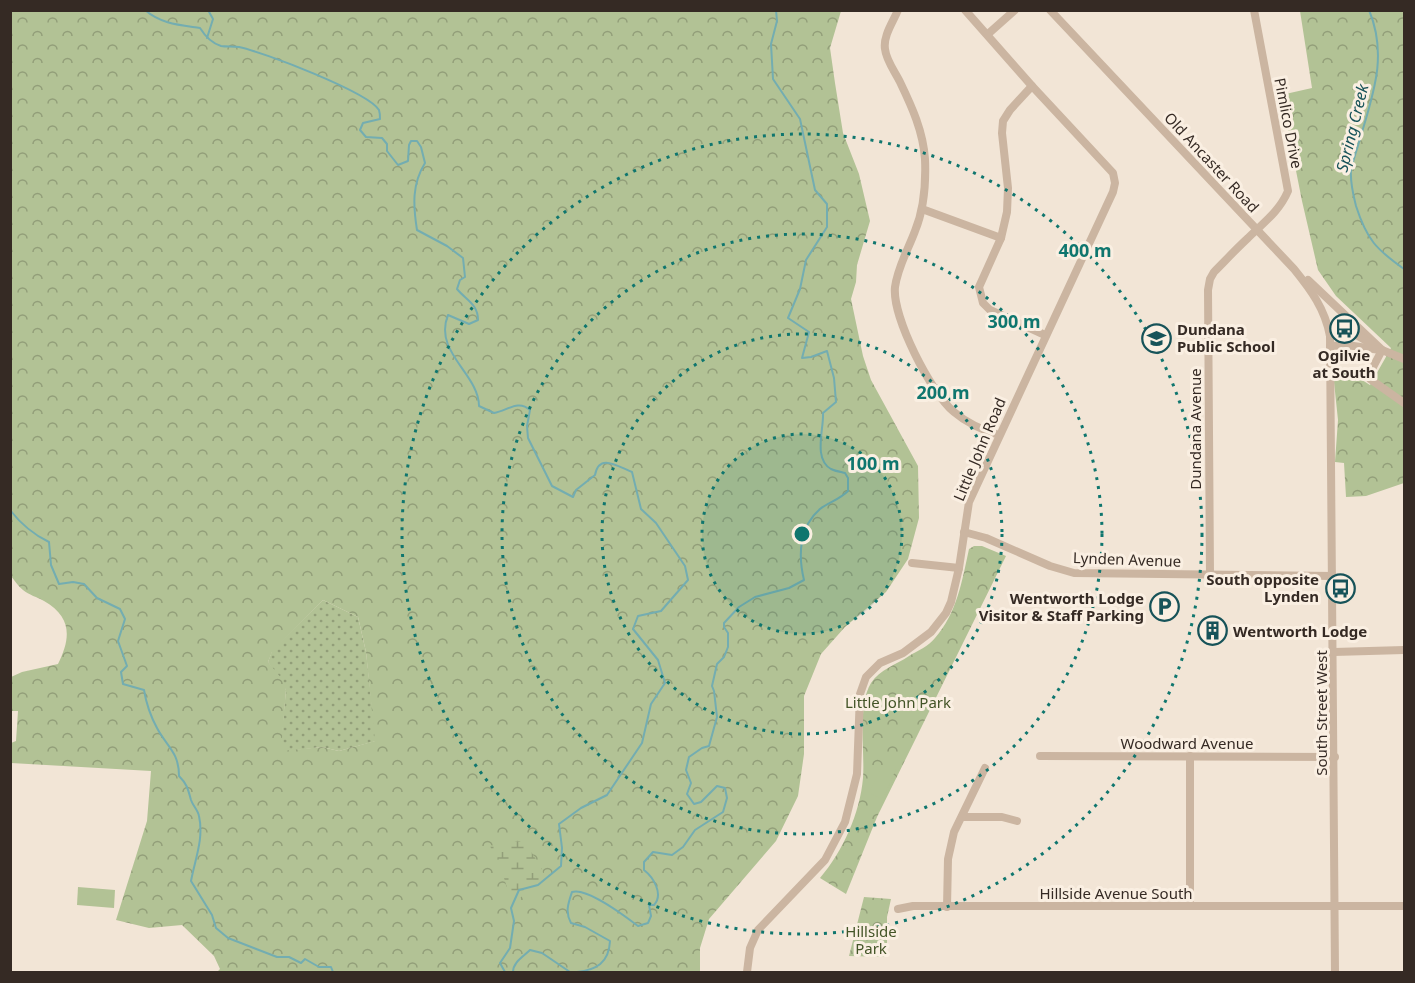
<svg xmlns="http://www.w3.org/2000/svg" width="1415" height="983" viewBox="0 0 1415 983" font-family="'Noto Sans',sans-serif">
<defs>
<pattern id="grass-dots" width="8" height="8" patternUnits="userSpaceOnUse" patternTransform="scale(1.5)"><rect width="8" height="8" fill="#b2c295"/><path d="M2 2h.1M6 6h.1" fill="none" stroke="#929e79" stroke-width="1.8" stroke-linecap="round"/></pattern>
<pattern id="forest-crowns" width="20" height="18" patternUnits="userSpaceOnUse" patternTransform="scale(1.5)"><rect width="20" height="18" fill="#b2c295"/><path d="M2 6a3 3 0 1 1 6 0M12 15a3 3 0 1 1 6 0" fill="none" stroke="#929e79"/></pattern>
<pattern id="wetland-marsh" width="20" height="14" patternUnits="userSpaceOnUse" patternTransform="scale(1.5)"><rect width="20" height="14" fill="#b2c295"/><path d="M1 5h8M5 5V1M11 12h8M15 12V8" fill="none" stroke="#929e79"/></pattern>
</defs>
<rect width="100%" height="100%" fill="#f2e5d6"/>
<polygon fill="url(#grass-dots)" points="323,600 358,617 366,652 376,741 339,751 322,747 280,752 286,690 268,662 272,651"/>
<g fill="url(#forest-crowns)" fill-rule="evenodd">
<path d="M11,11H841L830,48L835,83L843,133L859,174L870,221L857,265L856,282L851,299L863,356L871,380L918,466L919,518L908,559L886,592L845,627L821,654L804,696V754L798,796L776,841L709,919L700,948V972H217L220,969L214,956L182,925L149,928L116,920L147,821L151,771L11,763V743L16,741L18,711H11V677L22,672L58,664C71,638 72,617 44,601C37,597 29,595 23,590C18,586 14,580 11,576ZM323,600L358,617L366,652L375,741L339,751L322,747L281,751L286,690L282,679L268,662L272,652Z"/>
<polygon points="1300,11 1403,11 1404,15 1404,483 1366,496 1346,497 1344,463 1335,462 1338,420 1334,382 1338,365 1370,385 1391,348 1336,296 1318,270 1302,201 1281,95 1312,88"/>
<path d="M974,546H982L1006,556L877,817L846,894L820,878C843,851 860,813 863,778C865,751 857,706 871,683C880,669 896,665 909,656C917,651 929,646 935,638C957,613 962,581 969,549Z"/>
<polygon points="864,897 891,899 887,917 887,957 849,956"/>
</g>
<path fill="url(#wetland-marsh)" d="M512,841L525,842L542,869L545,881C533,897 524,885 514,909L504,878L506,865L492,852L490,845L500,847Z"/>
<g fill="#b2c295">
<polygon points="884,763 896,769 884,797 880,798 869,793"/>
<polygon points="78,887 115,890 114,908 77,905"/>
</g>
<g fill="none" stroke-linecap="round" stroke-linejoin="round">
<g stroke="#73adb1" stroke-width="2">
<path d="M145,10C161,24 180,25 200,28C205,36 211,43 221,46C227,47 233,46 239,47C263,52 368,92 379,110C380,113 380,116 380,119L363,123L360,130L366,137L382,138L387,144V151L398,165L408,161L409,145L411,141H417L421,147L425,163C412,184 413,205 417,230L447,246L463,258L465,277L460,280L457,289C466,300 478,304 478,320L469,324L448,315C433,352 479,374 479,406L494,413C507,411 518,399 530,410L527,426L528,438L552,486L573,497L576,490L595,475C599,453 617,466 632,472L641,509L656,523L685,566L688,580L661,611L638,616L633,629L658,660L665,683L651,704L642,743L607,795L581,808L559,824L562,848L561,866L538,885L519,890L511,908L514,921L510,948L500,963L505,972"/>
<path d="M1369,10C1388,56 1373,94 1360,139C1357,149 1353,160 1351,170C1350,183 1353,194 1356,206C1367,240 1376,249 1404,269"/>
<polyline points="207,38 213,19 208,10"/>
<path d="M10,510C21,524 32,534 49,542L51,565L59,584L73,582L84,584L97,598L120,609L125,619L118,641L127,666L121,672L123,684L144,690C146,702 151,717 157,728C167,747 179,752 179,776C187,784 188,789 191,800C193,806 198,810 199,816C204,839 195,859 191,881L212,915L216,928L228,938L277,957H289L301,963L305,959L319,967H331L333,972"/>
<path d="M513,972C513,962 523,957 530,950L542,953L570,972"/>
<path d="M577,972C596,970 609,963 610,941L585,927L571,923C565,912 568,904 572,892C586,887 625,916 638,926L648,923L651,916L649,905H654C664,894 653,877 644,870V862L653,852L672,855L683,847L695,830L723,812L727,798L725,788L717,786L701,802L694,804L687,794L691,783L686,770L689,757L702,748L709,746L717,717L714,691L712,686L717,664L724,657L728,647V633L724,627V623L739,607L755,597L789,588L804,580C798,555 799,527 820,509C829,502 839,500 848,491V478L845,473C841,472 835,471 831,469C813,459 824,429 823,413L836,402L834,378L827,351L811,357L802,358L809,332L788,318L800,289L806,260L827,227V204L815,190L800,119L773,79L771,44L777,21L776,10"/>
</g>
<g stroke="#cbb5a1" stroke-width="8">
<path d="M898,10C893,22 883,36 885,49C886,60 895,72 900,82C912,107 923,131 925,159C926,183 924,209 915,231C908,250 898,266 895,287C892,317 931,393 954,412C968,424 982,430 999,435"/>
<path d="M1050,10L1294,269C1311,290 1325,309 1330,336L1335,972"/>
<polyline points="988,34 1015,10"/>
<polyline points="1032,86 1010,110 1003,121 1002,133 1008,188 1007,212 1001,238 979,287 983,303 990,310 1045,335"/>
<polyline points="922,209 1001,238"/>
<polyline points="1308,280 1382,350"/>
<polyline points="1330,336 1346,331 1353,333 1382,350 1404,359"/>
<polyline points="1330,346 1347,345 1380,350"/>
<polyline points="1382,350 1370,373 1370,379 1404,403"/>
<polyline points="964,532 986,538 1050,566 1074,573 1333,576"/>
<polyline points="912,563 959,568"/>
<path d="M1210,575L1208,290L1210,279L1214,272C1225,261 1236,249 1248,238C1263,223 1279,212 1288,191L1254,10"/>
<polyline points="1334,652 1404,650"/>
<polyline points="1040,756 1335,757"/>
<polyline points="962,817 1002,817 1017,821"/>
<polyline points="1190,906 1190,756"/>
<polyline points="947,907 948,859 954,832 985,768"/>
<polyline points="898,909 913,906 1404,906"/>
<polyline points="747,972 750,948 758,930 825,860 845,822 857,774 860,694 866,677 880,663 903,653 931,632 946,613 951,602 959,568 969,502 1113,192 1115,183 1113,173 1032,86 965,10"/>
</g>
</g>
<circle cx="802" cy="534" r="100" fill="#0f766e" fill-opacity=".12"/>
<g fill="none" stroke="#0f766e" stroke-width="3" stroke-dasharray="3 6">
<circle cx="802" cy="534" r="100"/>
<circle cx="802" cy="534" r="200"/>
<circle cx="802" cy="534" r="300"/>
<circle cx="802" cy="534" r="400"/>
</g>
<defs>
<symbol id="bus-ring" viewBox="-11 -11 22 22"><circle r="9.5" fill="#faefe2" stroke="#175359" stroke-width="1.5"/><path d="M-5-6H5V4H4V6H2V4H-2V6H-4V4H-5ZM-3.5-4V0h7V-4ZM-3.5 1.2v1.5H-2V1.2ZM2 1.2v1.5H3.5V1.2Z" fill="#175359"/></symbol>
<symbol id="school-ring" viewBox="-11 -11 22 22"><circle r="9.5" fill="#faefe2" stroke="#175359" stroke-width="1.5"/><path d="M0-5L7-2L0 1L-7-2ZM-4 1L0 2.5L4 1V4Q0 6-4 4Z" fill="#175359"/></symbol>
<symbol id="parking-ring" viewBox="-11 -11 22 22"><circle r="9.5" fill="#faefe2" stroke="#175359" stroke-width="1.5"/><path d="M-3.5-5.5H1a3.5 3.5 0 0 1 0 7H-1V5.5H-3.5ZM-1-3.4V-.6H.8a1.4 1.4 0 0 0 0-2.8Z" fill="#175359"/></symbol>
<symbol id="building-ring" viewBox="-11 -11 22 22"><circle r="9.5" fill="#faefe2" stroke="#175359" stroke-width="1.5"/><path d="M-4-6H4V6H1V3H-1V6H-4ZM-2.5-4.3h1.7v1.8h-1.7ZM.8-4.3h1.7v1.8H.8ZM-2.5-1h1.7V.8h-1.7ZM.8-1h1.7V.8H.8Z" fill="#175359"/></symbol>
</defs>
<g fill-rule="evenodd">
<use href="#bus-ring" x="1328" y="312" width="33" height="33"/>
<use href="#school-ring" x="1140" y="322" width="33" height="33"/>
<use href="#bus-ring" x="1324" y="572" width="33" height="33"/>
<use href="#parking-ring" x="1148" y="590" width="33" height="33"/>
<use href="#building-ring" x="1196" y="614" width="33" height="33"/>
</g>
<g text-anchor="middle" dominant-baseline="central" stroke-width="6" stroke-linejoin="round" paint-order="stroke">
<g font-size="15" fill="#352a24" stroke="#faefe2">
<text transform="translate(1289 123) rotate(79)">Pimlico Drive</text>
<text transform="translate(1212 162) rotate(47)">Old Ancaster Road</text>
<text transform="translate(1195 429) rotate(-90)">Dundana Avenue</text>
<text transform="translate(979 449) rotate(-67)">Little John Road</text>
<text transform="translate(1127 559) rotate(2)">Lynden Avenue</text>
<text transform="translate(1321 713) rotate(-90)">South Street West</text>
<text x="1187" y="743">Woodward Avenue</text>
<text x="1116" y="893">Hillside Avenue South</text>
</g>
<g font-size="15" font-weight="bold" fill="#352a24" stroke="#faefe2" text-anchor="start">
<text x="1177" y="329">Dundana<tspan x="1177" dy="17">Public School</tspan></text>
<text x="1344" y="355" text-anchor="middle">Ogilvie<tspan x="1344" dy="17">at South</tspan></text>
<text x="1319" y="579" text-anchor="end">South opposite<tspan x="1319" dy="17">Lynden</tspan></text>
<text x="1144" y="598" text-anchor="end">Wentworth Lodge<tspan x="1144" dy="17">Visitor &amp; Staff Parking</tspan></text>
<text x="1233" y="631">Wentworth Lodge</text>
</g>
<g font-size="15" fill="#435427" stroke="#faefe2">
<text x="898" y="702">Little John Park</text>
<text x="871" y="931">Hillside<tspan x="871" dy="17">Park</tspan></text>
</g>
<g font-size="16" font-style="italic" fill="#175359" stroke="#faefe2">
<text transform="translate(1352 128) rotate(-76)">Spring Creek</text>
</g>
</g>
<circle cx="802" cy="534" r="9" fill="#0f766e" stroke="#faefe2" stroke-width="3"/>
<g font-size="18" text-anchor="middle" font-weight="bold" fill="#0f766e" stroke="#faefe2" stroke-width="6" stroke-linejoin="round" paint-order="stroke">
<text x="1085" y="257">400 m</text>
<text x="1014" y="328">300 m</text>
<text x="943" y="399">200 m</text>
<text x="873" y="470">100 m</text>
</g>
<rect width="1415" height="983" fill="none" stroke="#352a24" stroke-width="24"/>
</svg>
